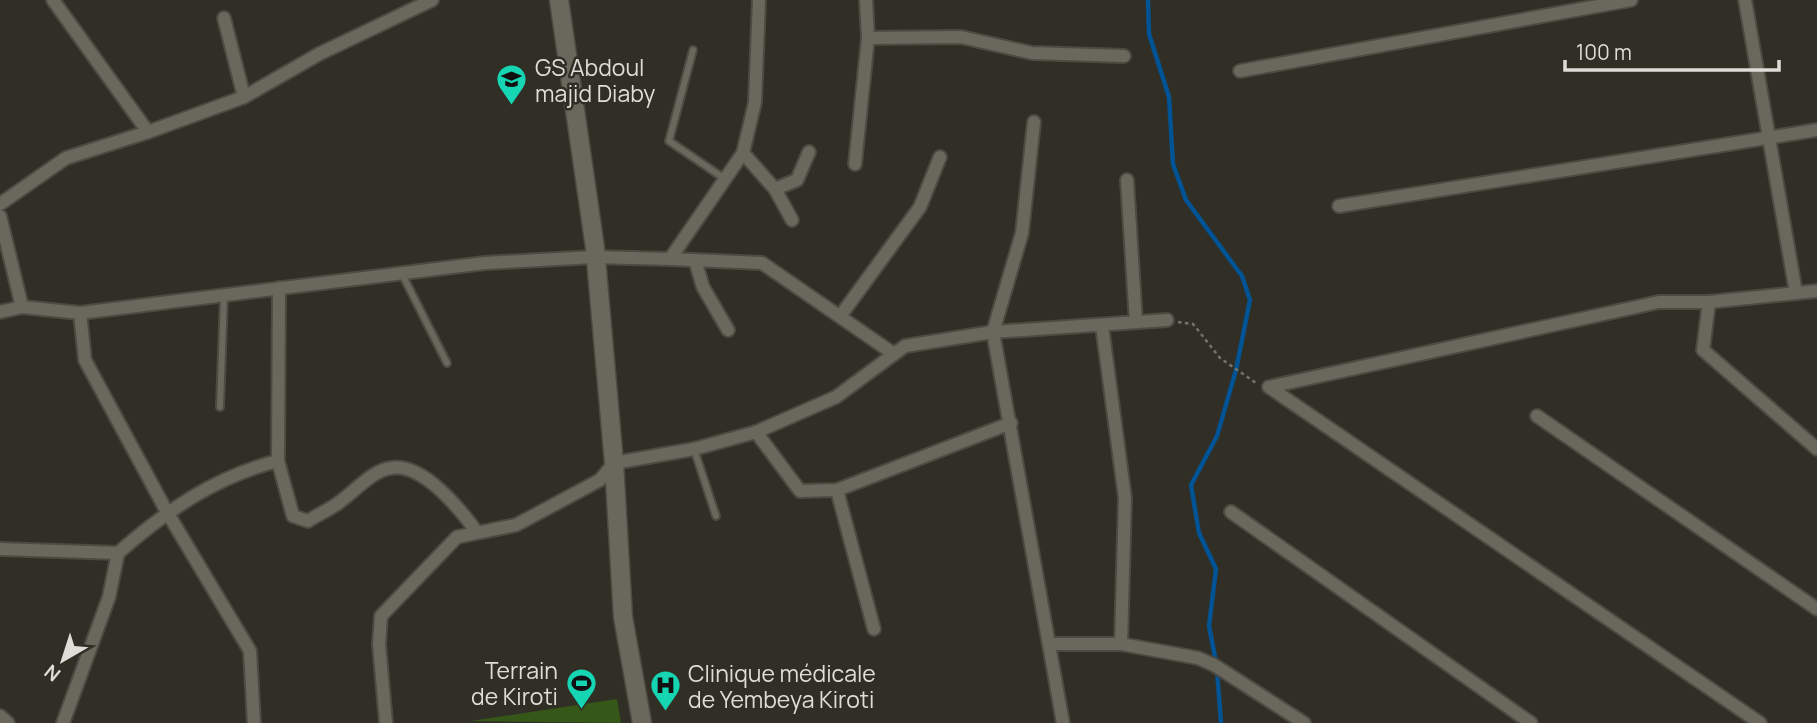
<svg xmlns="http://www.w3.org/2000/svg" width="1817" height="723" viewBox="0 0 1817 723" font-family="Manrope,sans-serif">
<rect width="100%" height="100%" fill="#312f25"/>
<polygon fill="#355718" points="617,699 621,723 471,721"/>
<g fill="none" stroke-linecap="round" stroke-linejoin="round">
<g stroke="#005394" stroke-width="4.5">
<polyline points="1148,0 1149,34 1169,97 1173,164 1186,200 1242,276 1250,300 1236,370 1217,436 1191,485 1199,533 1216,569 1209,626 1216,662"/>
<polyline points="1217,670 1221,723"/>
</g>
<defs>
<g id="lane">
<polyline points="693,50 669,141 725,179"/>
<polyline points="402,274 447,363"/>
<polyline points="220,407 224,295"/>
<polyline points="694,449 716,516"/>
</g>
<g id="street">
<polyline points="866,0 868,38 961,37 1032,53 1124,56"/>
<polyline points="1745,0 1796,293"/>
<polyline points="224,18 244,97"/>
<polyline points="1240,71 1631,0"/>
<polyline points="1034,122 1022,233 993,332 1063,723"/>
<polyline points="148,132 244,97 319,54 432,0"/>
<polyline points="743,153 775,189 792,220"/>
<polyline points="855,164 868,38"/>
<polyline points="1127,180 1136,322"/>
<polyline points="775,189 797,180 809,152"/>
<polyline points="0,204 66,158 148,132 53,0"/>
<polyline points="1339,206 1817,130"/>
<polyline points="0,216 22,307"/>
<polyline points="670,259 762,263 894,354"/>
<polyline points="695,260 703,287 728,330"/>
<path d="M279,288L278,461L293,516L308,521C319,514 331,509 341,501C356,490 373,470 391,468C423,463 460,509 476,531"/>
<polyline points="1709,302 1703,350 1817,449"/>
<polyline points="0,312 22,307 80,313 485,263 594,257 670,259 743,153 755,102 759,0"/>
<polyline points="80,313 85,360 167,512 250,651 254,723"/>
<polyline points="841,315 920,207 940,157"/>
<polyline points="1269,387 1760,723"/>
<polyline points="1269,387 1659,302 1709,302 1817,291"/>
<polyline points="1537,416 1817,609"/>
<polyline points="756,432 800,491 837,490 1011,423"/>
<polyline points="837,490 874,629"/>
<polyline points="1231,512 1531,723"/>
<path d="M0,549L118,553C166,511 216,476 278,461"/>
<polyline points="1049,644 1121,644 1125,498 1102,326"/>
<polyline points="1121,644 1198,658 1214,665 1304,723"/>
<polyline points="0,716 8,723"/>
<polyline points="63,723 109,597 118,553"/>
<polyline points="386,723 379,644 381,616 457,537 516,525 600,480 614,463 694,449 756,432 836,397 905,346 993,332 1167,320"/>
</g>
<polyline id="secondary" points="559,0 595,248 614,463 623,617 642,723"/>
</defs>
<use href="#lane" stroke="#4c4a42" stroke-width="10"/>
<use href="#street" stroke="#4c4a42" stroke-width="16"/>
<use href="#secondary" stroke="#4c4a42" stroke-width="21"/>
<polyline stroke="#75746b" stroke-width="2.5" stroke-dasharray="3.5 3.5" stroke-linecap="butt" points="1178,322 1193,324 1220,358 1256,383"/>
<use href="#lane" stroke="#6a685d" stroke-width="6"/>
<use href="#street" stroke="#6a685d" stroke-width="12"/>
<use href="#secondary" stroke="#6a685d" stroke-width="18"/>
</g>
<defs>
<symbol id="school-pin" viewBox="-11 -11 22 30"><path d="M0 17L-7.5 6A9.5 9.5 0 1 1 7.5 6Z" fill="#15d5b3" stroke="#312f25"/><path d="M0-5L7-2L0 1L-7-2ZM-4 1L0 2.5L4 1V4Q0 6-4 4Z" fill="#111"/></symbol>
<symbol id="stadium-pin" viewBox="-11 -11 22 30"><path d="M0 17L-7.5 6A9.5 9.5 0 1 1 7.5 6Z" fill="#15d5b3" stroke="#312f25"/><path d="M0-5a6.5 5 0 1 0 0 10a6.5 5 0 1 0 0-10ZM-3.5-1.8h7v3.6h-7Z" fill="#111"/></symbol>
<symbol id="hospital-pin" viewBox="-11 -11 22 30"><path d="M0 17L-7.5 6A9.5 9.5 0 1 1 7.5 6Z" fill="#15d5b3" stroke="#312f25"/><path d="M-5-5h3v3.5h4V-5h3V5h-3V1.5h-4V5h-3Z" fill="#111"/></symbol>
</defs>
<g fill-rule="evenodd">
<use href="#school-pin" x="494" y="62" width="35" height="47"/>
<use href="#stadium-pin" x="564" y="666" width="35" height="47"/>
<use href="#hospital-pin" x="648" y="668" width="35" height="47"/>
</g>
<g text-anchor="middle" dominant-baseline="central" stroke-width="5" stroke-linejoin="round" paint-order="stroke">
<g font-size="23" fill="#deddd7" stroke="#312f25" text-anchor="start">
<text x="535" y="67">GS Abdoul<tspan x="535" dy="26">majid Diaby</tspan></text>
<text x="558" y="670" text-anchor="end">Terrain<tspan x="558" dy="26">de Kiroti</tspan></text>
<text x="688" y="673">Clinique médicale<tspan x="688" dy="26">de Yembeya Kiroti</tspan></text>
</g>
</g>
<g transform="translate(63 660) rotate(219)" stroke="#312f25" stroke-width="5" paint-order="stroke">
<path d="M0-5L12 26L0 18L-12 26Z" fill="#deddd7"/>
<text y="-10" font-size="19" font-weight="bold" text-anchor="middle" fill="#deddd7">N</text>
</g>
<path d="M1565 60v10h214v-10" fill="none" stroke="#deddd7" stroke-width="3.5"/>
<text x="1576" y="60" font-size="21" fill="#deddd7" stroke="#312f25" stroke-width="5" paint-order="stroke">100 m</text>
</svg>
